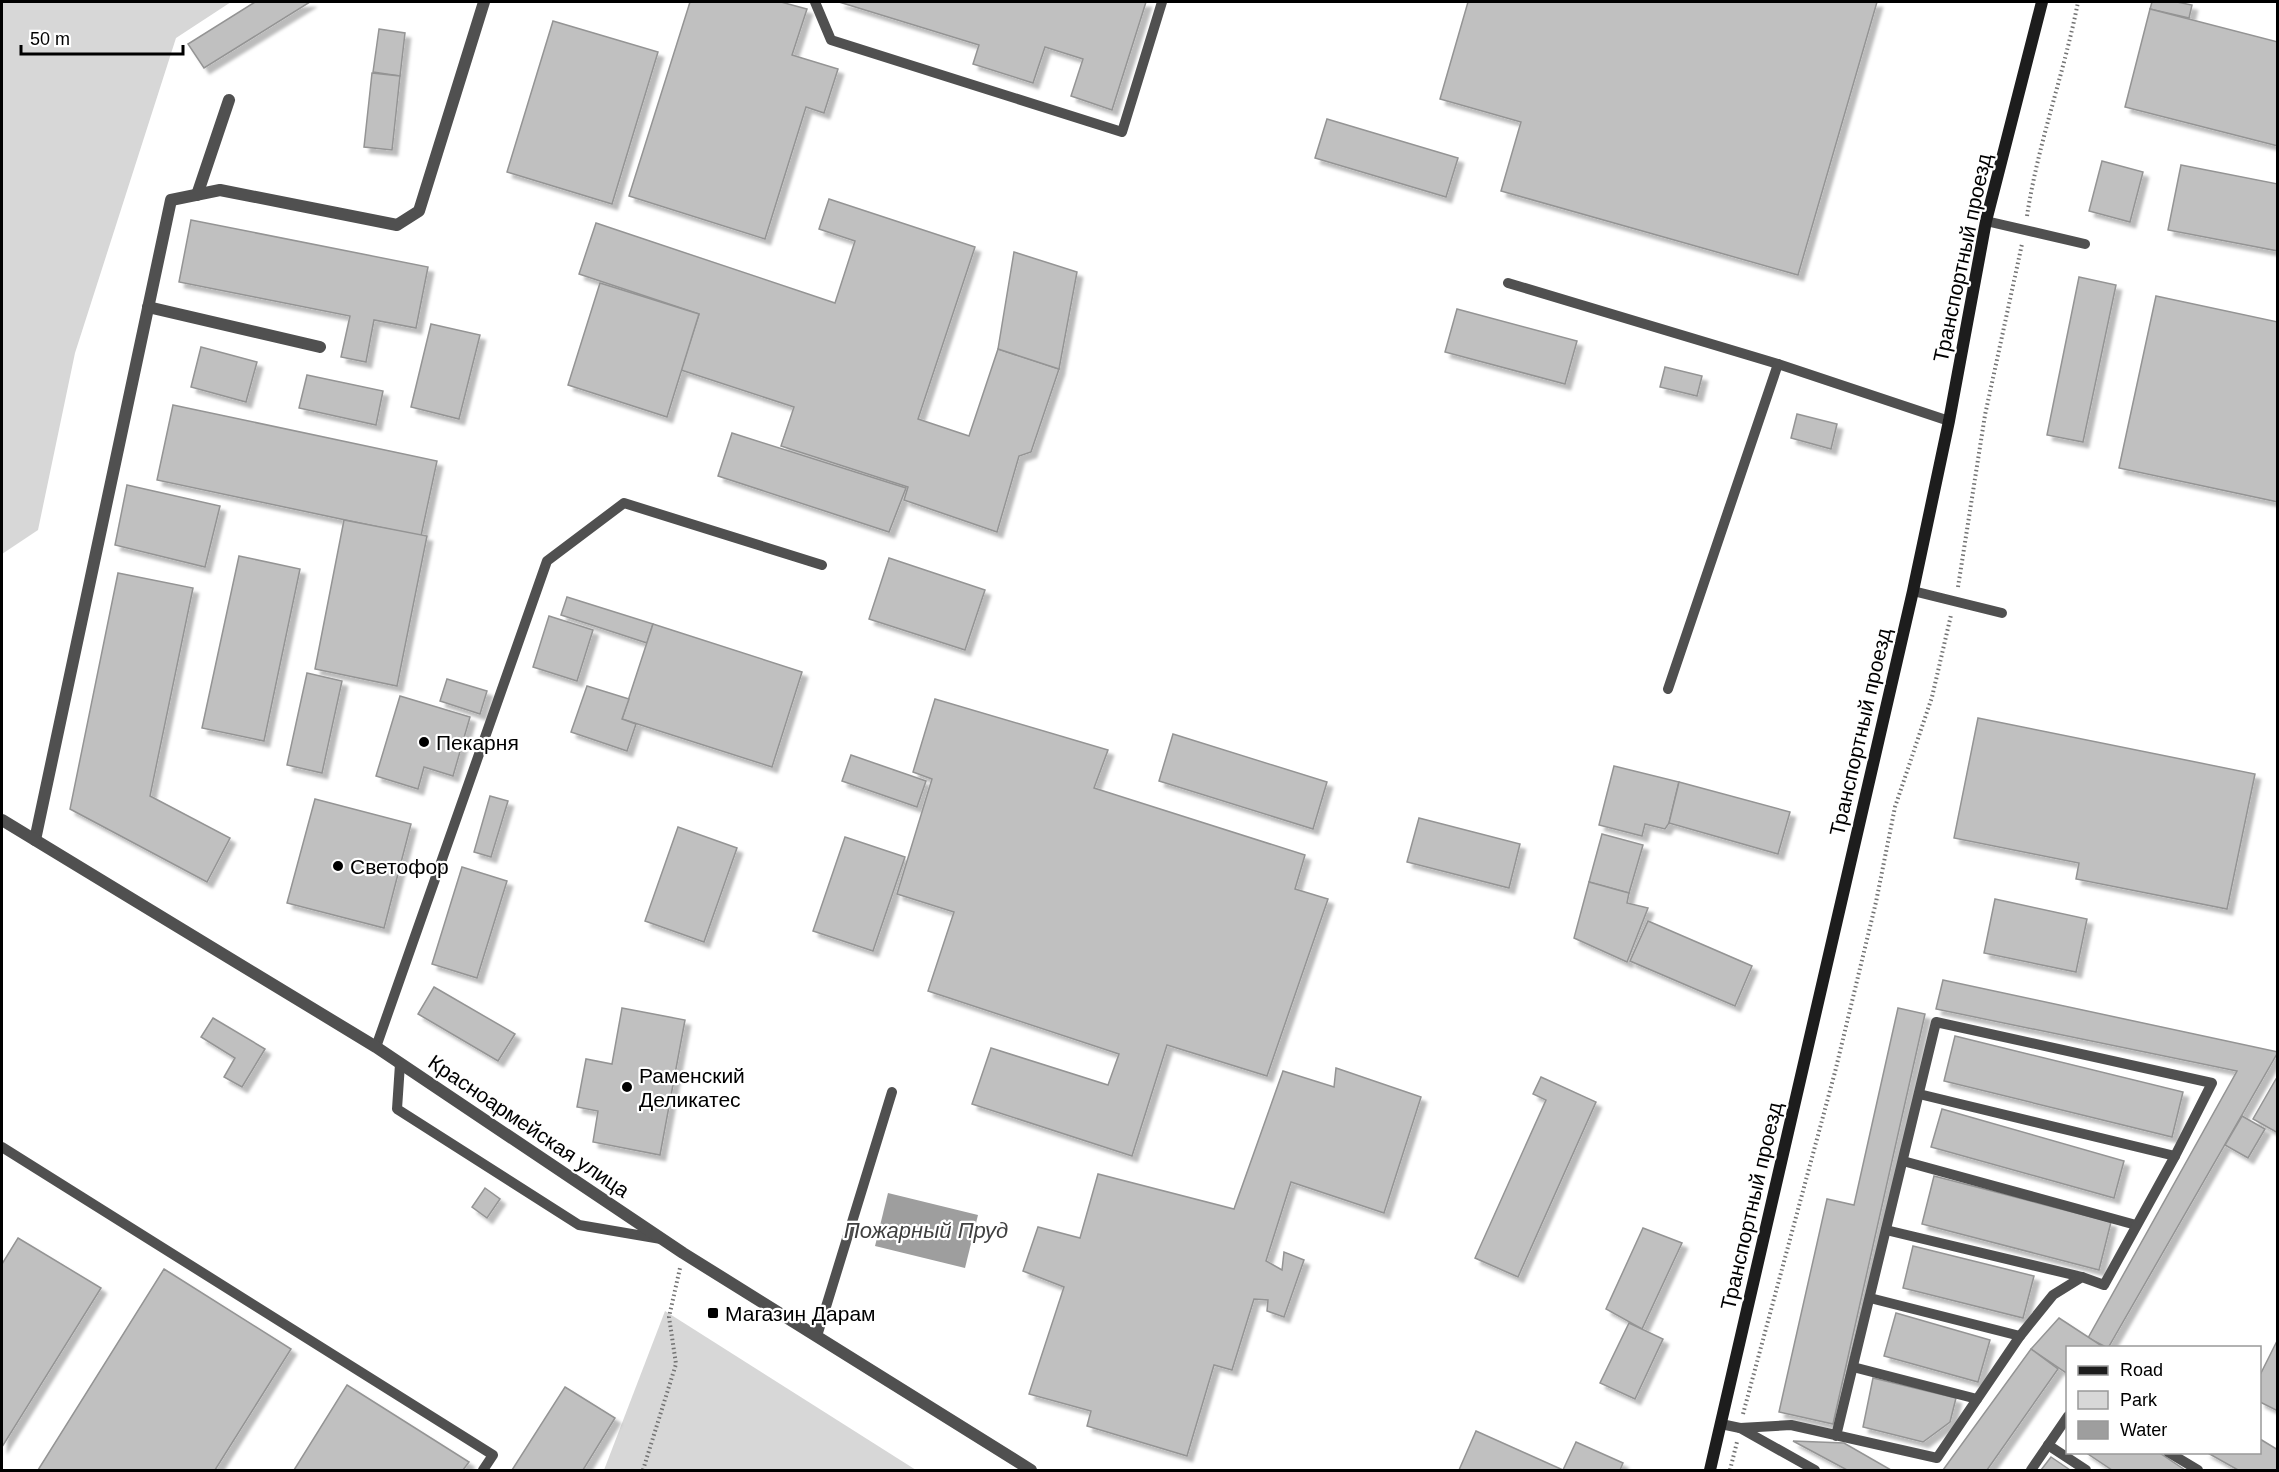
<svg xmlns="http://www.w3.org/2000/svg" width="2279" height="1472" viewBox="0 0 2279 1472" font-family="Helvetica,sans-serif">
<defs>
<filter id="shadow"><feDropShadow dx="5.5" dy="5.5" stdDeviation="1.5" flood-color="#0004"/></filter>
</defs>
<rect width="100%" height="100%" fill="#fff"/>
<g fill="#d7d7d7">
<polygon points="2,2 231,2 176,38 75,353 38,530 2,554"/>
<polygon points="665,1311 916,1470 604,1470"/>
</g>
<polygon fill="#9e9e9e" points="888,1193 978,1215 965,1268 875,1246"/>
<g fill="#c0c0c0" stroke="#949494" stroke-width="1.5" filter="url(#shadow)">
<polygon points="255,2 310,2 204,68 188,44"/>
<polygon points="690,2 781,2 807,9 792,55 838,69 824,113 806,107 765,239 629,196"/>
<polygon points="839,2 1146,2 1112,110 1071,96 1083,59 1045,47 1033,83 973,64 979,45"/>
<polygon points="1468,2 1877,2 1798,275 1501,191 1521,122 1440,99"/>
<polygon points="2152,2 2177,2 2192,5 2189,18 2150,9"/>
<polygon points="2150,9 2278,42 2278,146 2125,107"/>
<polygon points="553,21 658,52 612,204 507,172"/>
<polygon points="379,29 405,33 400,76 373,72"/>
<polygon points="372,73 400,76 392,150 364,147"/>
<polygon points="1327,119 1458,158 1446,197 1315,158"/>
<polygon points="2102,161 2143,172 2130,222 2089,211"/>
<polygon points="2181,165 2278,184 2278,251 2168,230"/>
<polygon points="829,199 975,247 918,419 969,436 998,349 1059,369 1031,452 1019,456 997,532 904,500 908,487 781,446 794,407 681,370 699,314 579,274 596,223 835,303 855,241 819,229"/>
<polygon points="191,220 428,267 416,328 374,320 366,362 341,357 350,316 179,282"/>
<polygon points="1014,252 1077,272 1059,369 998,349"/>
<polygon points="2079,277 2116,285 2083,442 2047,435"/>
<polygon points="600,283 699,314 667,417 568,385"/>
<polygon points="2156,296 2278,322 2278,502 2119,468"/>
<polygon points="1457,309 1577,341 1565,384 1445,352"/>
<polygon points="431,324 480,335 459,419 411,407"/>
<polygon points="201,347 257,362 246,402 191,387"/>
<polygon points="1665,367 1702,376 1697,396 1660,387"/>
<polygon points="307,375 383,391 376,425 299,408"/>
<polygon points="173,405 437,461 421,536 157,480"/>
<polygon points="1797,414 1837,424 1831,449 1791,438"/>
<polygon points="732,433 906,488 889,532 718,476"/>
<polygon points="127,485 220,506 205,567 115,545"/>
<polygon points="344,520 427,536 397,686 315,669"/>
<polygon points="239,556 300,569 264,741 202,728"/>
<polygon points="889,558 985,590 965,650 869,619"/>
<polygon points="118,573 193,588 150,796 230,838 207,882 70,809"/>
<polygon points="567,597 653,624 647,643 561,615"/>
<polygon points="549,616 593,630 577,681 533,667"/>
<polygon points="653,624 802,672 772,767 622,719"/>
<polygon points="307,673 342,681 322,773 287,765"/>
<polygon points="447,679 487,691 480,714 440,701"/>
<polygon points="587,686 629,699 622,719 636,724 627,751 571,732"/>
<polygon points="400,696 470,717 453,776 424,767 418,789 376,776"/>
<polygon points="935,699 1108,750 1094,788 1305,855 1295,889 1328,899 1267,1076 1167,1045 1132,1156 972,1104 991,1048 1108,1085 1119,1054 928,991 954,912 897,894 932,779 913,772"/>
<polygon points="1978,718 2255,774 2227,909 2076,879 2079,863 1954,838"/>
<polygon points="1173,734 1327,782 1313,829 1159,781"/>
<polygon points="851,755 926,781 917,807 842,781"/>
<polygon points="1614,766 1679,782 1669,823 1665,829 1645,824 1642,836 1599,825"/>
<polygon points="1679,782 1790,812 1778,854 1669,823"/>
<polygon points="490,796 508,801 491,857 474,852"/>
<polygon points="315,799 411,824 384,928 287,903"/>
<polygon points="1419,818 1520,844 1509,888 1407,862"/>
<polygon points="678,827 737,848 704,942 645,921"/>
<polygon points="1602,834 1643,845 1629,893 1589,882"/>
<polygon points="845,837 905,857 873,951 813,931"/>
<polygon points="462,867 507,881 477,978 432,964"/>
<polygon points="1589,882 1629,893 1627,903 1648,908 1627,962 1574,938"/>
<polygon points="1995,899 2087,919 2076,972 1984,953"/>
<polygon points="1648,921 1752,966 1735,1006 1630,961"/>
<polygon points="1943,980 2278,1052 2108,1348 2088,1338 2237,1071 1936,1009"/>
<polygon points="434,987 515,1034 498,1061 418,1014"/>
<polygon points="622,1008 685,1020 660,1155 593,1142 598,1111 577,1107 586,1059 612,1064"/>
<polygon points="1898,1008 1925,1014 1833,1424 1779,1412 1827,1199 1854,1205"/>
<polygon points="213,1018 265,1049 242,1087 224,1077 235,1058 201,1037"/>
<polygon points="1955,1036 2183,1092 2172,1137 1944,1081"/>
<polygon points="1336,1068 1421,1097 1384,1213 1291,1182 1266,1261 1282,1270 1284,1252 1304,1260 1284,1317 1267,1311 1268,1300 1254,1299 1232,1370 1214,1365 1187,1456 1087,1426 1091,1411 1029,1394 1064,1287 1023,1271 1038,1227 1080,1238 1098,1174 1234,1209 1283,1071 1334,1087"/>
<polygon points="1541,1077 1596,1102 1518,1277 1475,1258 1546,1100 1533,1094"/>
<polygon points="2276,1079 2278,1080 2278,1133 2253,1119"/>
<polygon points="1942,1109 2124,1161 2114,1198 1931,1147"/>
<polygon points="2242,1116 2265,1129 2248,1158 2225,1145"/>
<polygon points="1934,1176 2111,1222 2099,1270 1922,1224"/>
<polygon points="485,1188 500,1199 487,1218 472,1207"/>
<polygon points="1643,1228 1682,1243 1642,1329 1606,1309"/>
<polygon points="18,1238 101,1288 2,1447 2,1264"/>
<polygon points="1913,1246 2034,1276 2023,1318 1903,1288"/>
<polygon points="164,1269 291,1349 215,1470 38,1470"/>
<polygon points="1896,1313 1990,1340 1978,1382 1884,1356"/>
<polygon points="2059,1318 2105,1348 2068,1348 2068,1374 2031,1349"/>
<polygon points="1629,1323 1663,1339 1635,1399 1600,1383"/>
<polygon points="2278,1339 2278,1411 2260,1402 2260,1375"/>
<polygon points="2031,1349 2058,1369 1987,1470 1943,1470"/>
<polygon points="1873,1378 1956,1398 1950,1422 1923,1442 1863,1427"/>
<polygon points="347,1385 469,1462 463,1470 294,1470"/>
<polygon points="565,1387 615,1418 583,1470 512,1470"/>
<polygon points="1476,1431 1563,1470 1459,1470"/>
<polygon points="2260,1439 2278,1450 2278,1470 2238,1470 2206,1452 2260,1452"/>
<polygon points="1793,1441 1844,1443 1891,1470 1847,1470"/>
<polygon points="1576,1442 1623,1463 1620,1470 1563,1470"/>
<polygon points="2085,1452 2158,1452 2185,1470 2112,1470"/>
<polygon points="2051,1457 2070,1470 2041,1470"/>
</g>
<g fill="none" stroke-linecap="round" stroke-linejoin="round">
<g stroke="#727272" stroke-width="4" stroke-dasharray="1.5 3" stroke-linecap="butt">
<path d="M2027,216C2038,143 2064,74 2078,2"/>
<polyline points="1958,587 1985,415 2022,244"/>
<polyline points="1743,1414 1835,1072 1876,902 1895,807 1932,697 1951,615"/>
<polyline points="643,1470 676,1364 669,1317 680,1268"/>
<polyline points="1730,1470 1737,1442"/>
</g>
<g stroke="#505050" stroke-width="10">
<polyline points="815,2 831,40 1122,132 1162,2"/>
<polyline points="1986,221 2085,244"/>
<polyline points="1508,283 1778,364 1949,421"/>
<polyline points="1913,591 2002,613"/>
<polyline points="1668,689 1778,364"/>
<polyline points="376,1047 547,561 624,503 822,565"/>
<polyline points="400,1064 397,1109 579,1225 661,1239"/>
<polyline points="1919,1094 2175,1156"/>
<polyline points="2,1147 493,1455 483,1470"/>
<polyline points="1903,1161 2136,1225"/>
<polyline points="1886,1230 2082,1277"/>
<polyline points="1870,1298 2020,1336"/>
<polyline points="817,1336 892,1092"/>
<polyline points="1853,1367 1977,1399"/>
<polyline points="1721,1424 1740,1428 1815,1470"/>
<polyline points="1740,1428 1791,1425 1937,1458 2020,1336 2053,1295 2082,1277 2104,1285 2175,1156 2212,1083 1936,1022 1836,1436"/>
<polyline points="2048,1445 2086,1470"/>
<polyline points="2168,1452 2198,1470"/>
<polyline points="2031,1470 2068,1416"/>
</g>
<g stroke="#505050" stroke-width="12">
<polyline points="197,195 229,100"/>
<polyline points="148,307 320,347"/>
<polyline points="35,840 171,200 220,190 397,225 419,211 484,2"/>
</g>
<polyline stroke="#505050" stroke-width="12" points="2,820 376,1047 683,1253 1031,1470"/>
<polyline stroke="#1d1d1d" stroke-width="12" points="1710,1470 1913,591 1949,421 1986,221 2042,2"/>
</g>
<g fill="#000" stroke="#fff" stroke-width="2">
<circle cx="424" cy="742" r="6"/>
<circle cx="338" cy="866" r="6"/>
<circle cx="627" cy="1087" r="6"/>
<rect x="707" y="1307" width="12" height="12" rx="3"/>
</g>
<g text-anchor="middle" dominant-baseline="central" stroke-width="4.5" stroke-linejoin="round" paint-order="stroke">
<g font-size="21" fill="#000" stroke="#fff">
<text transform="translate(1962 258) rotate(-78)">Транспортный проезд</text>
<text transform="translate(1860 732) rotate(-77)">Транспортный проезд</text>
<text transform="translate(529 1126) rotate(34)">Красноармейская улица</text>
<text transform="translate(1751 1206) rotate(-77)">Транспортный проезд</text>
</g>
<g font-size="21" fill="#000" stroke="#fff" text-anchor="start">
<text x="436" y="742">Пекарня</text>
<text x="350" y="866">Светофор</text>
<text x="639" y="1075">Раменский<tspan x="639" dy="24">Деликатес</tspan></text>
<text x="725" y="1313">Магазин Дарам</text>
</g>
<g font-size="22" font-style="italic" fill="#3f3f3f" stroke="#fff">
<text x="926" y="1230">Пожарный Пруд</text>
</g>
</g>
<rect width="2279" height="1472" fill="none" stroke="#000000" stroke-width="6"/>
<rect x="2066" y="1346" width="195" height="108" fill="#ffffff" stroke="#999999" stroke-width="1.5"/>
<rect x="2078" y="1366" width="30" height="9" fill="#1d1d1d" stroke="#999999" stroke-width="1.5"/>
<text x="2120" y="1376" font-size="18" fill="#000000">Road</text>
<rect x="2078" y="1391" width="30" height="18" fill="#d7d7d7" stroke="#999999" stroke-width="1.5"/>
<text x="2120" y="1406" font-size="18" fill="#000000">Park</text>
<rect x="2078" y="1421" width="30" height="18" fill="#9e9e9e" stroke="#999999" stroke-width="1.5"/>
<text x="2120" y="1436" font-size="18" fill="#000000">Water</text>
<path d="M21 45v9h162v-9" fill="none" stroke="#000000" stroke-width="3"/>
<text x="30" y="45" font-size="18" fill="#000000" stroke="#ffffff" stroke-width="4.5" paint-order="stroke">50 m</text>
</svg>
